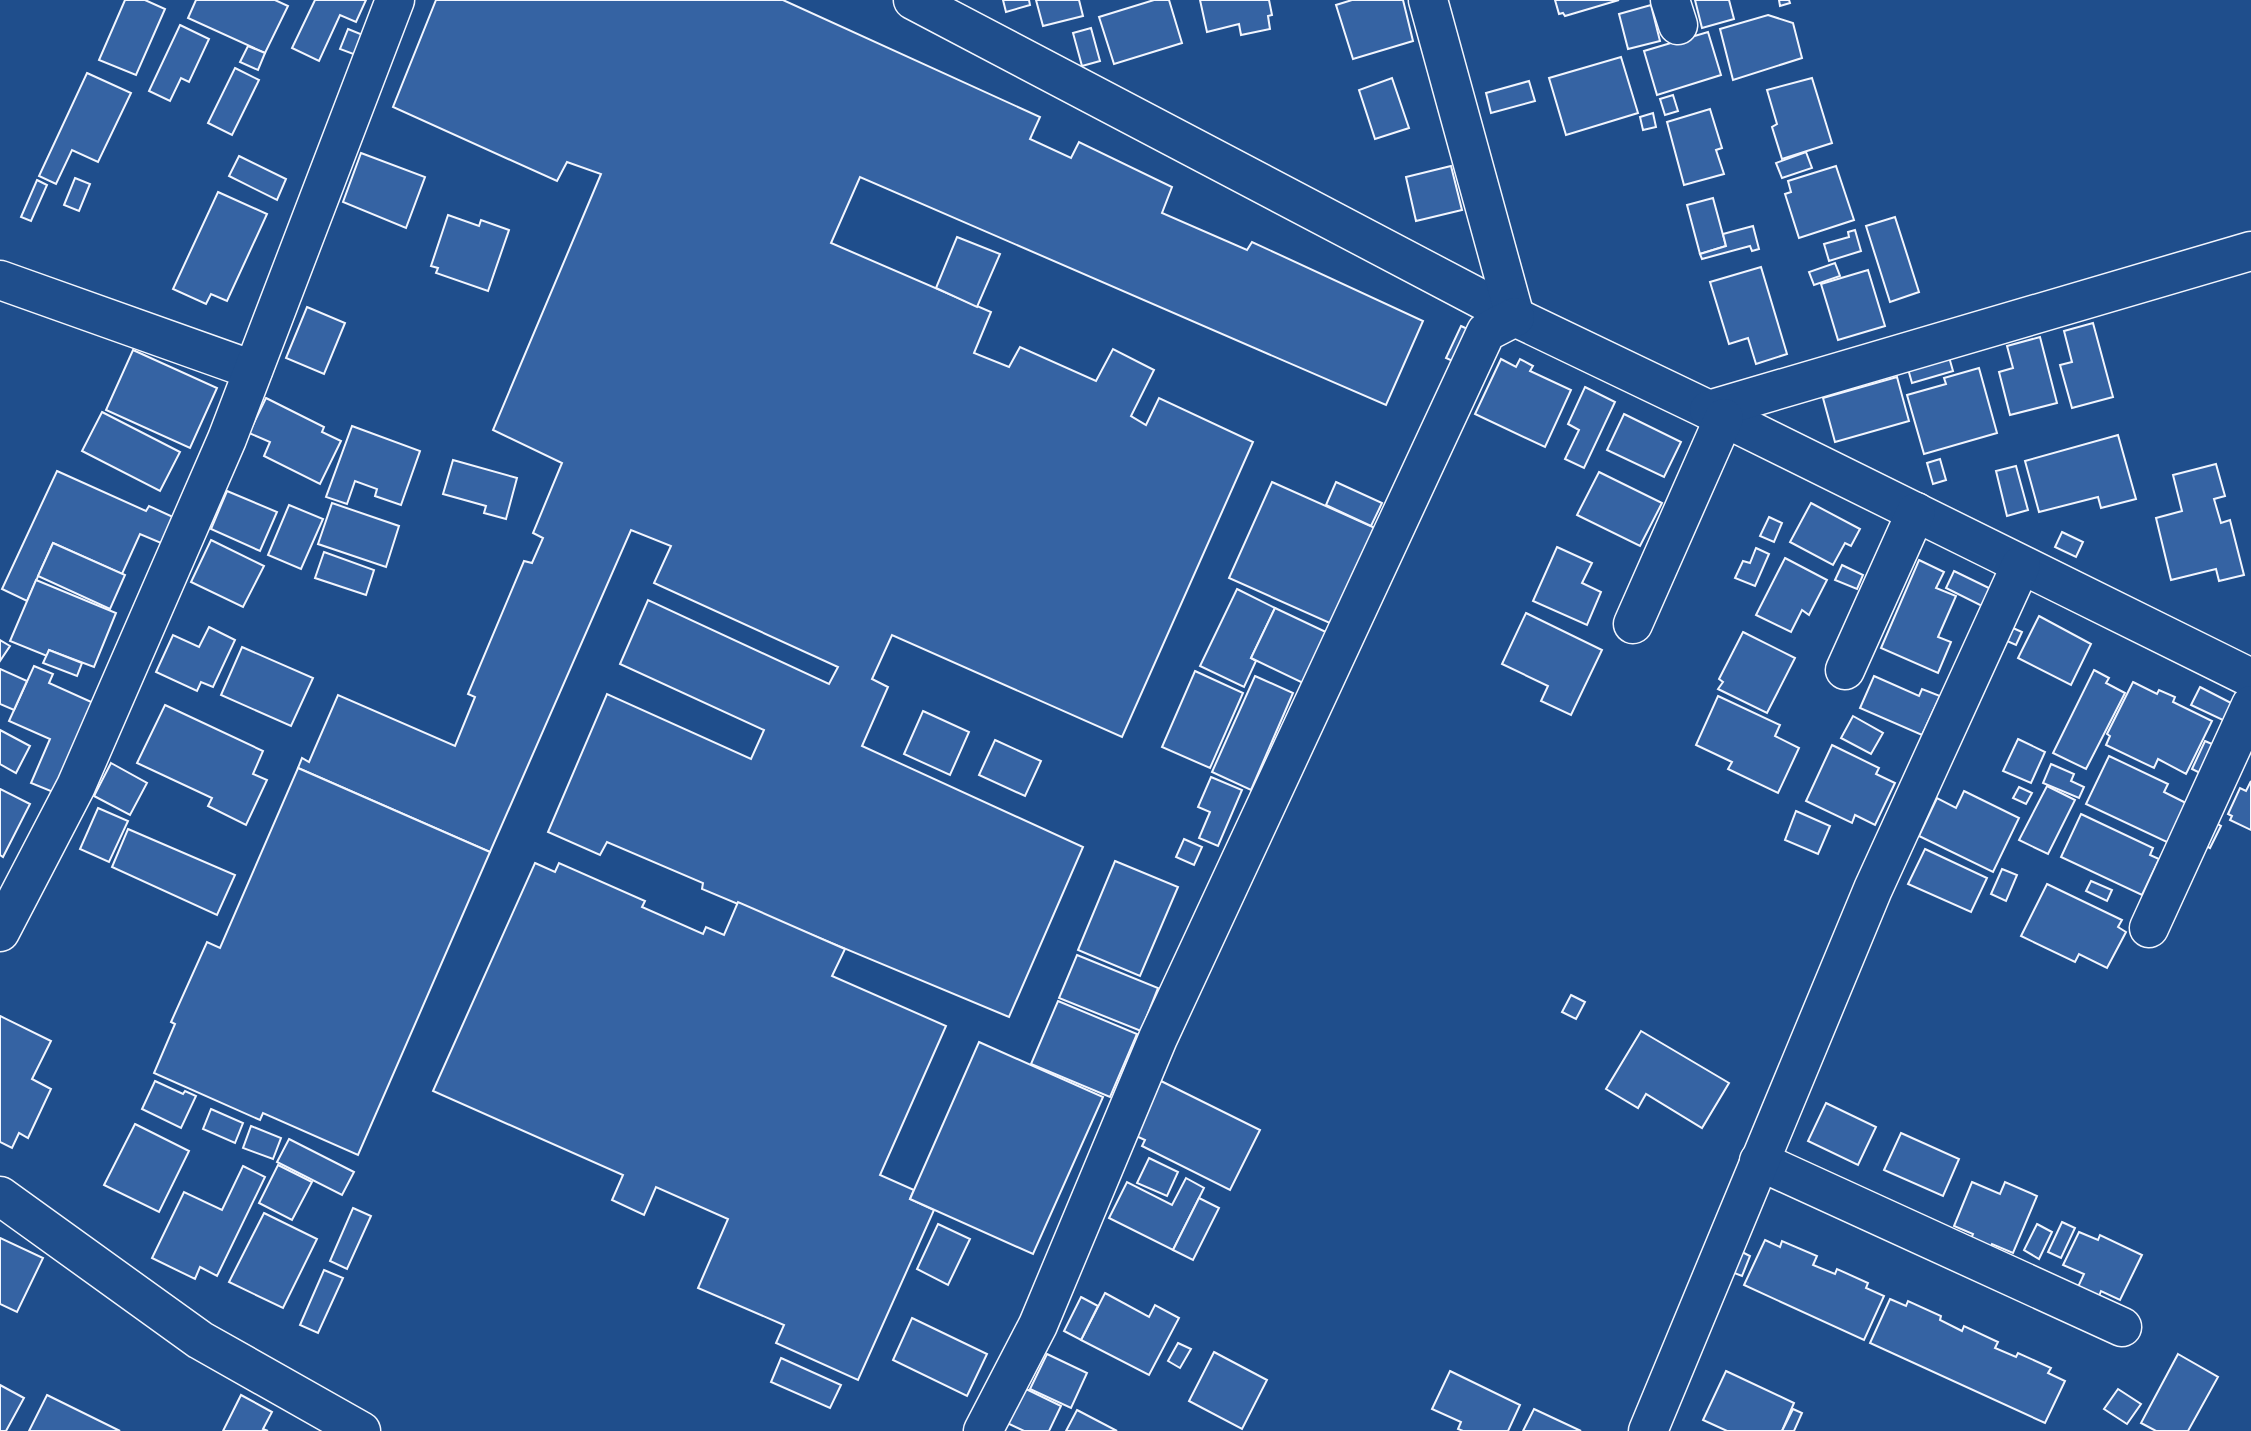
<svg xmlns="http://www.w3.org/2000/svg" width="2251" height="1431" viewBox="0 0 2251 1431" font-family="Merriweather,serif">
<rect width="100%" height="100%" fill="#1f4e8c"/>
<g fill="#3563a3" stroke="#f2f6ff" stroke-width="2">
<polygon points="125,0 145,0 165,9 136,75 99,60"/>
<polygon points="196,0 275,0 288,6 265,53 188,18"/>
<polygon points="315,0 366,0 356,22 340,15 319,61 292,48"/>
<polygon points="436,0 783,0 1040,117 1030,139 1071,158 1079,142 1172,187 1162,213 1247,250 1252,242 1423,321 1386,405 860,177 831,243 991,312 974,353 1009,367 1020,347 1096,381 1113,349 1154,370 1131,416 1146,425 1159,398 1253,442 1122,737 892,635 872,679 888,687 862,746 1083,847 1009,1017 702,889 703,883 607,842 600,855 548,832 607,694 751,759 764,730 620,664 648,600 829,684 838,667 654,583 671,546 631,530 490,852 298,768 302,758 309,762 338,695 455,746 475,697 468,694 524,561 532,563 543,538 533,533 562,463 493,430 601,174 567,162 557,181 393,107"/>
<polygon points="1003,0 1029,0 1030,5 1006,12"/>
<polygon points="1036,0 1079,0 1083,16 1043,26"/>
<polygon points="1154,0 1169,0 1182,43 1114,64 1099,17"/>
<polygon points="1200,0 1269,0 1272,15 1268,16 1270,29 1241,35 1239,24 1207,32"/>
<polygon points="1352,0 1403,0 1413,41 1353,59 1336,5"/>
<polygon points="1555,0 1619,0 1565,16 1563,13 1559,14"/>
<polygon points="1695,0 1729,0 1734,19 1702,28"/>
<polygon points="1779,0 1789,0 1790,3 1780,6"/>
<polygon points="1651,5 1660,41 1628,49 1619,14"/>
<polygon points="1768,15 1793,23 1802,58 1733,80 1720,29"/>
<polygon points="180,25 209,39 189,82 181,78 170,101 149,91"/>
<polygon points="1091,28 1100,61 1082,66 1073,33"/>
<polygon points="348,29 363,35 356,55 340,49"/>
<polygon points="1708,32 1721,75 1657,95 1644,51"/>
<polygon points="248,46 265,53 258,70 240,62"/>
<polygon points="1621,57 1638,113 1566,135 1549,78"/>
<polygon points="235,68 259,80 232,135 208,123"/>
<polygon points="87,73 131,93 98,162 72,150 56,184 39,176"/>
<polygon points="1392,78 1409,128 1375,139 1359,90"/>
<polygon points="1812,78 1832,143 1782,159 1772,127 1777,124 1767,90"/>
<polygon points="1529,81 1535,101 1491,113 1486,93"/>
<polygon points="1673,95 1678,111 1665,115 1660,99"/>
<polygon points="1710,109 1722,148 1716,150 1724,174 1684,185 1667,122"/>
<polygon points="1653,113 1656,127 1643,130 1640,117"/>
<polygon points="1806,152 1812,168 1782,178 1776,163"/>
<polygon points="361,153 425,177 406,228 343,202"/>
<polygon points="239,156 286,179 277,200 229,176"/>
<polygon points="1451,166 1462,210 1416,221 1406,177"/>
<polygon points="1836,166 1854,220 1799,238 1785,194 1791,192 1788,181"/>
<polygon points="75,178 90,184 79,211 64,205"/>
<polygon points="37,180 47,185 31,221 21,217"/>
<polygon points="218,192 267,214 227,301 211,294 206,304 173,289"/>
<polygon points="1713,198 1726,246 1700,254 1687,205"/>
<polygon points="448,215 479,226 481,220 509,230 488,291 436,273 438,268 431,266"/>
<polygon points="1895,217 1919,292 1890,302 1866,226"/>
<polygon points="1753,226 1759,249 1752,251 1750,246 1702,259 1700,254 1726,246 1723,234"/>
<polygon points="1855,230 1861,251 1829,261 1824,244 1849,237 1848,232"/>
<polygon points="957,237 1000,254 977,307 936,288"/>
<polygon points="1835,263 1840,276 1814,285 1809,272"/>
<polygon points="1761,267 1787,354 1756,364 1748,338 1729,344 1710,282"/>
<polygon points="1868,270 1885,326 1838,340 1821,284"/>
<polygon points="307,307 345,323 324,374 286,358"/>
<polygon points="2093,323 2113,397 2072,408 2060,365 2072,362 2064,331"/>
<polygon points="1461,326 1472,331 1457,363 1446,358"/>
<polygon points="2040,337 2057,403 2010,415 1999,372 2013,368 2007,346"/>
<polygon points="133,350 217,388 190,448 106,410"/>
<polygon points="1949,357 1953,371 1912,383 1908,369"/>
<polygon points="1501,359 1516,367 1520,359 1533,366 1530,371 1571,390 1545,447 1475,414"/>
<polygon points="1979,368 1997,433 1924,454 1907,395 1946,384 1944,378"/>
<polygon points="1897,377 1909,421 1835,442 1823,398"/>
<polygon points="1585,387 1615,402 1584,468 1565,459 1579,430 1568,424"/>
<polygon points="266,398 324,427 322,432 341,441 320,484 264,456 270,442 249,433"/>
<polygon points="102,412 180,452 160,491 82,451"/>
<polygon points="1624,414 1681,442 1664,477 1607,450"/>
<polygon points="352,426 420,451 401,505 375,496 377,489 355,481 347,504 326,497"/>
<polygon points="2118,435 2136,499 2101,508 2098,497 2039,512 2025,461"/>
<polygon points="1940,459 1946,480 1933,484 1927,463"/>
<polygon points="453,460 517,478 506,519 484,513 486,506 443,494"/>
<polygon points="2216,464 2225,496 2214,499 2221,523 2230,520 2244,575 2219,581 2216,569 2171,580 2156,518 2182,511 2173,475"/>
<polygon points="2016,466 2028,510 2007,516 1996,471"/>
<polygon points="57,471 146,511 149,506 173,517 161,543 140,534 122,574 53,543 27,601 2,589"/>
<polygon points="1599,472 1662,503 1640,546 1577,515"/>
<polygon points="1272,482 1375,528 1332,624 1229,578"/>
<polygon points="1336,482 1382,503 1371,526 1326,505"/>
<polygon points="227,491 277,512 260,551 211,529"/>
<polygon points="332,503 399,526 386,567 318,544"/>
<polygon points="1811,503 1860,529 1851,546 1845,543 1833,565 1790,542"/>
<polygon points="289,505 323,519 301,569 268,555"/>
<polygon points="1769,517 1782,523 1774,542 1760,536"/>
<polygon points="2062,532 2083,542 2076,557 2055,547"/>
<polygon points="211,540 264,566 243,607 191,582"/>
<polygon points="53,543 125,575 110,609 38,576"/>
<polygon points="1557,547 1592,563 1582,583 1601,592 1587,625 1533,601"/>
<polygon points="1756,548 1769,554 1755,586 1735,578 1743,561 1750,563"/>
<polygon points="324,552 374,570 366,595 315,578"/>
<polygon points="1785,558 1827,580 1809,615 1802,610 1791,632 1756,615"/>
<polygon points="1919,560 1944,572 1936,588 1956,596 1938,637 1951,642 1938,673 1881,648"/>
<polygon points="1842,565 1863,575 1857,589 1835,580"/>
<polygon points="1954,571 1991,589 1982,606 1946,588"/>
<polygon points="36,580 116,613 94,667 49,650 47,656 10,641"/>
<polygon points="1237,589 1275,608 1251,658 1256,661 1244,687 1200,666"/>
<polygon points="1275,608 1328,633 1303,683 1251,658"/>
<polygon points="1526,613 1602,650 1571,715 1541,701 1548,686 1502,664"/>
<polygon points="2039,616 2091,644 2071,685 2018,658"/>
<polygon points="209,627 235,640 213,687 201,682 197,691 156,672 173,635 199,647"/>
<polygon points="2013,628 2022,632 2016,645 2007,641"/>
<polygon points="1743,632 1795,658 1767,713 1718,689 1723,682 1719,679"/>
<polygon points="0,640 10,646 0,661"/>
<polygon points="242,647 313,678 291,726 221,695"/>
<polygon points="49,650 82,663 77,676 43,663"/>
<polygon points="34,666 53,674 49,683 98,705 58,794 31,783 50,739 9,721"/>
<polygon points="0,669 27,681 14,710 0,704"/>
<polygon points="2094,670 2109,678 2106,683 2125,693 2086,769 2053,753"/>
<polygon points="1195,671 1243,693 1210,768 1162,747"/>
<polygon points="1255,676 1293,693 1251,790 1212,772"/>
<polygon points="1874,676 1919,696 1922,689 1940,696 1922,735 1860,708"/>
<polygon points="2133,682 2157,694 2159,690 2175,697 2173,702 2212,721 2186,774 2158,759 2154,768 2106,745 2110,736 2107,734"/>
<polygon points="2200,687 2235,705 2227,722 2191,705"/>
<polygon points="1718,696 1780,725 1775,736 1799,748 1778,793 1728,769 1732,762 1696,745"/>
<polygon points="165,705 263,751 253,774 267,780 246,825 208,806 212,798 137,763"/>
<polygon points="923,711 969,732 950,775 904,754"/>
<polygon points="1853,716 1883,733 1871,754 1841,738"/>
<polygon points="0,730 30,746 16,773 0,764"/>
<polygon points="2018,739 2045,752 2031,783 2003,771"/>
<polygon points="995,740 1041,761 1025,796 979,775"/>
<polygon points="2205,741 2219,747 2206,776 2192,769"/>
<polygon points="1832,745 1879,768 1876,774 1895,783 1875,825 1855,815 1852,823 1806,801"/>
<polygon points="2109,756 2168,784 2164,792 2188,804 2169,843 2086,804"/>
<polygon points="111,763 147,783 130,815 94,796"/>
<polygon points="2051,764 2074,774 2071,781 2084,787 2079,798 2043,783"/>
<polygon points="298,768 490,852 358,1155 263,1113 260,1120 154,1073 175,1024 171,1022 207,942 220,948"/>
<polygon points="1211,777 1242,790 1218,846 1199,838 1210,812 1198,807"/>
<polygon points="2251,781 2251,830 2230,820 2232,816 2228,814 2240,788 2246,791"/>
<polygon points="2047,786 2075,800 2048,854 2019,840"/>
<polygon points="2019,787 2032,793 2026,804 2013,798"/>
<polygon points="0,789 30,804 3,857 0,855"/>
<polygon points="1964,791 2019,818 1993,872 1919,836 1937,798 1956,808"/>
<polygon points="98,808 128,821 109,862 80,849"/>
<polygon points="1796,811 1830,826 1818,854 1785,840"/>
<polygon points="2081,814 2153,848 2150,855 2159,859 2142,895 2061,857"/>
<polygon points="2212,821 2221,826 2210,848 2201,843"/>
<polygon points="128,829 235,875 217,915 112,867"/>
<polygon points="1184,839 1202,847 1194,865 1176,857"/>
<polygon points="1925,849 1987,878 1971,912 1908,884"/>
<polygon points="1115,861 1178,887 1140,976 1078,950"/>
<polygon points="535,863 555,872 559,863 645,901 642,907 703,934 706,927 724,935 738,902 845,949 832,976 946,1026 880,1175 914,1190 910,1199 934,1210 858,1380 776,1343 784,1325 698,1288 728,1219 656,1187 644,1215 612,1200 623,1175 433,1091"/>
<polygon points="2002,869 2017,875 2006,901 1991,894"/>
<polygon points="2091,881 2112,890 2107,901 2086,891"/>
<polygon points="2047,884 2122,920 2118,927 2126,932 2107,968 2079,954 2075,962 2021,936"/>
<polygon points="1077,955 1158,988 1141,1031 1059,998"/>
<polygon points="1571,995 1585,1002 1576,1019 1562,1012"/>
<polygon points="1058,1001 1137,1034 1110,1097 1031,1064"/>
<polygon points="0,1016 51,1041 32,1079 51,1089 28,1138 19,1133 12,1148 0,1142"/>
<polygon points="1641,1031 1729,1083 1702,1128 1646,1094 1638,1108 1606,1089"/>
<polygon points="979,1042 1103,1097 1033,1254 910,1199"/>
<polygon points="155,1081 183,1094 185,1091 196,1096 181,1128 142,1109"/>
<polygon points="1161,1081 1260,1130 1230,1190 1142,1146 1145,1140 1134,1135"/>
<polygon points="1826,1103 1876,1127 1858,1165 1808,1141"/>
<polygon points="211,1109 243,1123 235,1143 203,1129"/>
<polygon points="135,1124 189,1151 159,1212 104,1185"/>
<polygon points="251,1126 281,1138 273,1159 243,1148"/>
<polygon points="1901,1133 1959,1159 1943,1196 1884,1170"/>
<polygon points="289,1139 354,1172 342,1195 277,1162"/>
<polygon points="1149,1158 1178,1172 1167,1196 1137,1183"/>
<polygon points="278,1165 312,1182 292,1220 259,1203"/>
<polygon points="243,1166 265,1177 217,1276 200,1267 195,1279 152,1258 184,1192 222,1210"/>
<polygon points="1186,1178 1204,1188 1173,1250 1109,1218 1127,1182 1172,1205"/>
<polygon points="1972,1182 2000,1194 2005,1182 2037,1196 2013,1253 1992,1244 1991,1247 1971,1239 1973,1234 1954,1226"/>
<polygon points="1199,1198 1219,1208 1193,1260 1173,1250"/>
<polygon points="353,1208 371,1216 347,1269 330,1261"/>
<polygon points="264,1213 317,1239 283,1308 229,1282"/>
<polygon points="2062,1222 2075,1228 2061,1258 2048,1252"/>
<polygon points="938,1224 970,1239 948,1285 917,1269"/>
<polygon points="2037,1224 2052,1232 2039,1259 2024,1250"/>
<polygon points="2079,1232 2098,1240 2100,1235 2142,1255 2120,1300 2101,1291 2098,1299 2077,1289 2084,1274 2063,1265"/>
<polygon points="0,1238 43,1258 17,1312 0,1304"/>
<polygon points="1765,1240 1780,1247 1782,1241 1817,1256 1813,1265 1835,1274 1837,1269 1868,1283 1866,1288 1884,1296 1864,1340 1744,1285"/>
<polygon points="1738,1250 1750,1256 1742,1276 1729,1271"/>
<polygon points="324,1270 343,1278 318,1333 300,1325"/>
<polygon points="1105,1293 1149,1317 1155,1305 1179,1318 1149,1375 1081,1340"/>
<polygon points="1081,1297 1098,1306 1081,1340 1064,1331"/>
<polygon points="1890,1299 1906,1306 1908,1301 1941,1316 1940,1320 1962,1331 1964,1326 1998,1342 1995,1348 2016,1357 2018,1353 2051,1368 2048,1373 2065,1381 2045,1423 1870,1343"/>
<polygon points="912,1318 987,1354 967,1396 893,1360"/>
<polygon points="1178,1343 1191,1349 1180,1368 1168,1361"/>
<polygon points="1214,1352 1267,1380 1242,1429 1189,1401"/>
<polygon points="1047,1354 1087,1373 1071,1408 1030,1389"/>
<polygon points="2178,1354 2218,1377 2188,1431 2156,1431 2141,1423"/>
<polygon points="781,1358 841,1385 830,1408 771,1382"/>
<polygon points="1450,1371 1520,1405 1508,1431 1463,1431 1458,1429 1461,1422 1432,1409"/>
<polygon points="1726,1371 1794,1403 1782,1431 1727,1431 1703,1420"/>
<polygon points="0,1385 24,1398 6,1431 0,1431"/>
<polygon points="1022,1387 1061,1406 1049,1431 1024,1431 1005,1422"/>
<polygon points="2118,1389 2141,1404 2127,1424 2104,1409"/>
<polygon points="47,1395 120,1431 29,1431"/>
<polygon points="241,1395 272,1412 263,1429 268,1431 223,1431"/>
<polygon points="1534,1409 1581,1431 1523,1431"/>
<polygon points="1793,1409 1802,1413 1794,1431 1782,1431"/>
<polygon points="1077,1410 1117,1431 1066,1431"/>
</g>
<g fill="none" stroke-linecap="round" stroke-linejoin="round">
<defs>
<g id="street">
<polyline points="913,0 1515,317 1709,410 2251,678"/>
<polyline points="1428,0 1515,317"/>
<polyline points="1670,0 1678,25"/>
<polyline points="0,280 253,370"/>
<polyline points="1709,410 2251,251"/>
<polyline points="1633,624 1724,418"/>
<polyline points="1845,670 1916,512"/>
<polyline points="2149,928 2251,705"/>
<polyline points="0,932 76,786 227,439 395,0"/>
<polyline points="1759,1161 2122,1327"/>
<polyline points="0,1196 200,1340 361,1431"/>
<polyline points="983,1431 1038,1325 1158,1038 1486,332 1515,317"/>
<polyline points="1648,1431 1873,889 2021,565"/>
</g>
</defs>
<use href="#street" stroke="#f2f6ff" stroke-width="41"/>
<use href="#street" stroke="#1f4e8c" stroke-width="38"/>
</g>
</svg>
